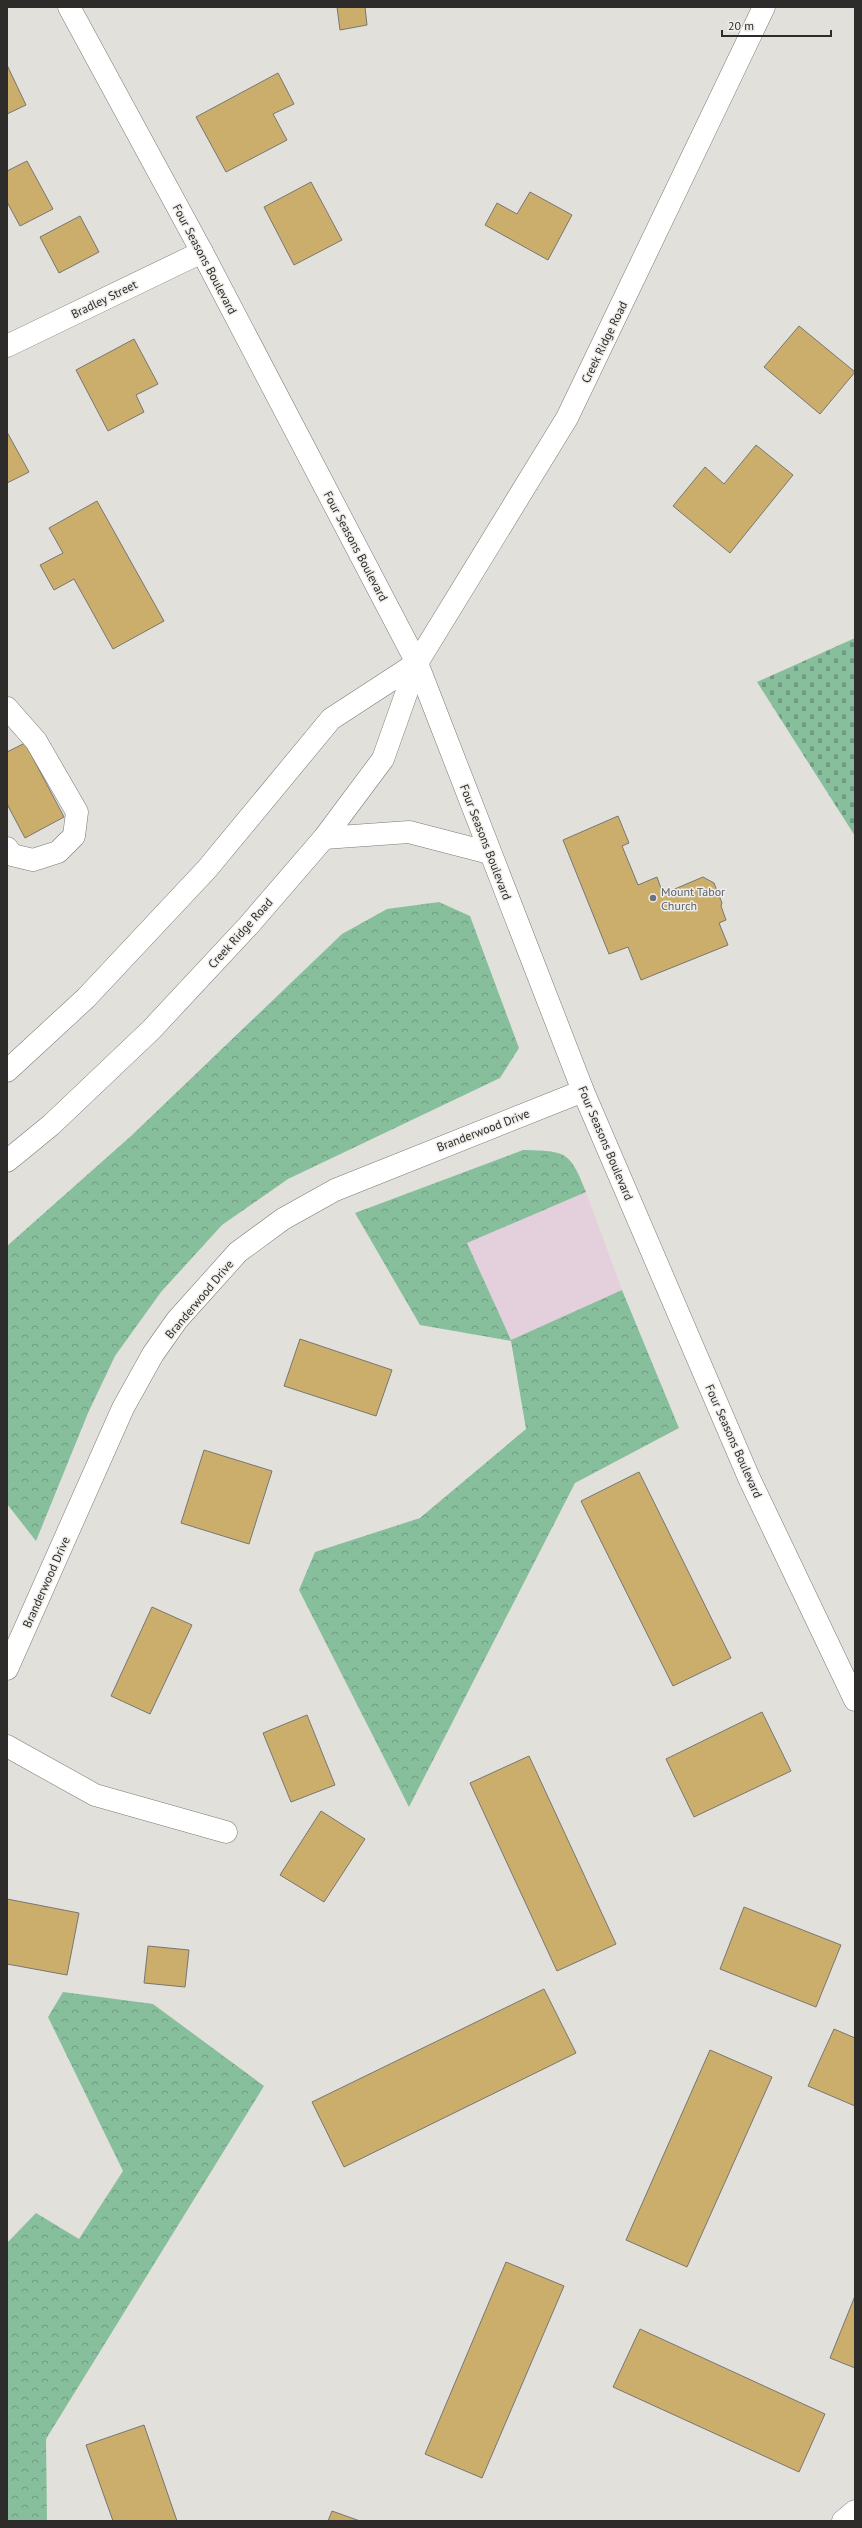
<svg xmlns="http://www.w3.org/2000/svg" width="862" height="2528" viewBox="0 0 862 2528" font-family="'PT Sans',sans-serif">
<defs>
<pattern id="forest-crowns" width="20" height="18" patternUnits="userSpaceOnUse"><rect width="20" height="18" fill="#87bf9d"/><path d="M2 6a3 3 0 1 1 6 0M12 15a3 3 0 1 1 6 0" fill="none" stroke="#6f9b80"/></pattern>
<pattern id="cemetery-stones" width="16" height="16" patternUnits="userSpaceOnUse"><rect width="16" height="16" fill="#87bf9d"/><path d="M2 7V4a2 2 0 0 1 4 0v3zM10 15v-3a2 2 0 0 1 4 0v3z" fill="#6f9b80"/></pattern>
</defs>
<rect width="100%" height="100%" fill="#e2e0db"/>
<polygon fill="#e4cfdd" points="586,1192 622,1290 511,1340 467,1243"/>
<g fill="url(#forest-crowns)">
<polygon points="439,902 470,916 519,1048 500,1078 288,1179 222,1225 161,1292 115,1356 88,1413 36,1541 7,1504 7,1246 131,1136 342,934 387,909"/>
<path d="M523,1150C566,1151 570,1151 586,1192L467,1243L511,1340L622,1290L679,1428L575,1483L409,1807L299,1590L315,1552L420,1518L526,1429L511,1341L420,1325L355,1213Z"/>
<polygon points="63,1992 153,2004 264,2086 46,2439 47,2521 7,2521 7,2243 36,2213 79,2239 123,2171 48,2017"/>
</g>
<polygon fill="url(#cemetery-stones)" points="855,638 855,836 757,682"/>
<g fill="#ccae6c" stroke="#787672">
<polygon points="337,7 365,7 367,25 340,30"/>
<polygon points="7,65 26,105 7,114"/>
<polygon points="278,73 294,104 273,114 287,140 226,172 196,117"/>
<polygon points="27,161 53,209 20,226 7,202 7,171"/>
<polygon points="311,182 342,240 294,265 264,207"/>
<polygon points="530,192 572,215 548,260 485,225 497,203 517,214"/>
<polygon points="80,216 99,252 59,273 40,237"/>
<polygon points="799,326 855,372 820,414 764,367"/>
<polygon points="134,339 158,384 136,395 144,412 108,431 76,370"/>
<polygon points="7,432 29,472 7,483"/>
<polygon points="756,445 793,475 730,553 673,506 705,467 724,484"/>
<polygon points="97,501 164,621 113,649 74,579 54,590 40,565 63,553 49,528"/>
<polygon points="25,743 64,817 25,838 7,804 7,752"/>
<polygon points="618,816 629,843 622,846 638,885 657,877 663,894 703,877 714,883 722,903 721,906 726,920 719,923 728,945 641,980 628,947 609,954 563,840"/>
<polygon points="300,1339 392,1370 376,1416 284,1386"/>
<polygon points="204,1450 272,1471 249,1544 181,1523"/>
<polygon points="639,1472 731,1658 673,1686 581,1501"/>
<polygon points="152,1607 192,1625 150,1714 111,1696"/>
<polygon points="762,1712 791,1771 694,1817 666,1759"/>
<polygon points="307,1715 335,1785 291,1802 263,1733"/>
<polygon points="529,1756 616,1944 557,1971 470,1783"/>
<polygon points="321,1811 365,1839 324,1902 280,1875"/>
<polygon points="7,1899 79,1913 67,1975 7,1964"/>
<polygon points="744,1907 841,1945 816,2007 720,1969"/>
<polygon points="148,1946 189,1950 185,1987 144,1983"/>
<polygon points="544,1989 576,2053 344,2167 312,2102"/>
<polygon points="834,2029 855,2038 855,2106 808,2086"/>
<polygon points="710,2050 772,2077 687,2267 626,2240"/>
<polygon points="506,2262 564,2286 482,2478 425,2454"/>
<polygon points="855,2296 855,2368 830,2358"/>
<polygon points="640,2329 825,2414 799,2472 613,2387"/>
<polygon points="144,2425 177,2521 113,2521 86,2445"/>
<polygon points="332,2511 360,2521 328,2521"/>
</g>
<g fill="none" stroke-linecap="round" stroke-linejoin="round">
<defs>
<g id="minor">
<polyline points="69,7 202,252 417,663 583,1091 749,1478 855,1700"/>
<polyline points="7,346 202,252"/>
<polyline points="7,708 36,741 77,812 74,836 58,852 33,860 12,855 7,848"/>
<polyline points="7,1669 123,1408 153,1354 177,1320 238,1252 283,1219 335,1190 583,1091"/>
<polyline points="7,1746 95,1795 226,1832"/>
<polyline points="843,2521 855,2511"/>
</g>
<g id="major">
<polyline points="324,838 409,832 490,853"/>
<polyline points="7,1071 86,998 207,869 331,719 417,663"/>
<polyline points="7,1161 51,1125 151,1030 249,925 324,838 383,759 417,663 567,418 764,7"/>
</g>
</defs>
<use href="#minor" stroke="#7b7975" stroke-width="23"/>
<use href="#major" stroke="#7b7975" stroke-width="23"/>
<use href="#minor" stroke="#fff" stroke-width="22"/>
<use href="#major" stroke="#fff" stroke-width="22"/>
</g>
<circle fill="#6b7280" stroke="#efede8" stroke-width="1.5" cx="653" cy="898" r="4"/>
<g text-anchor="middle" dominant-baseline="central" stroke-width="3" stroke-linejoin="round" paint-order="stroke">
<g font-size="12" fill="#2d2c2b" stroke="#efede8">
<text transform="translate(205 259) rotate(62)">Four Seasons Boulevard</text>
<text transform="translate(104 299) rotate(-26)">Bradley Street</text>
<text transform="translate(604 342) rotate(-64)">Creek Ridge Road</text>
<text transform="translate(356 546) rotate(62)">Four Seasons Boulevard</text>
<text transform="translate(486 842) rotate(69)">Four Seasons Boulevard</text>
<text transform="translate(240 933) rotate(-48)">Creek Ridge Road</text>
<text transform="translate(483 1130) rotate(-21)">Branderwood Drive</text>
<text transform="translate(606 1143) rotate(67)">Four Seasons Boulevard</text>
<text transform="translate(199 1299) rotate(-50)">Branderwood Drive</text>
<text transform="translate(734 1441) rotate(66)">Four Seasons Boulevard</text>
<text transform="translate(46 1582) rotate(-66)">Branderwood Drive</text>
</g>
<g font-size="12" fill="#5b616d" stroke="#efede8" text-anchor="start">
<text x="661" y="891">Mount Tabor<tspan x="661" dy="14">Church</tspan></text>
</g>
</g>
<rect width="862" height="2528" fill="none" stroke="#2d2c2b" stroke-width="16"/>
<path d="M722 30v6h109v-6" fill="none" stroke="#2d2c2b" stroke-width="2"/>
<text x="728" y="30" font-size="12" fill="#2d2c2b" stroke="#efede8" stroke-width="3" paint-order="stroke">20 m</text>
</svg>
